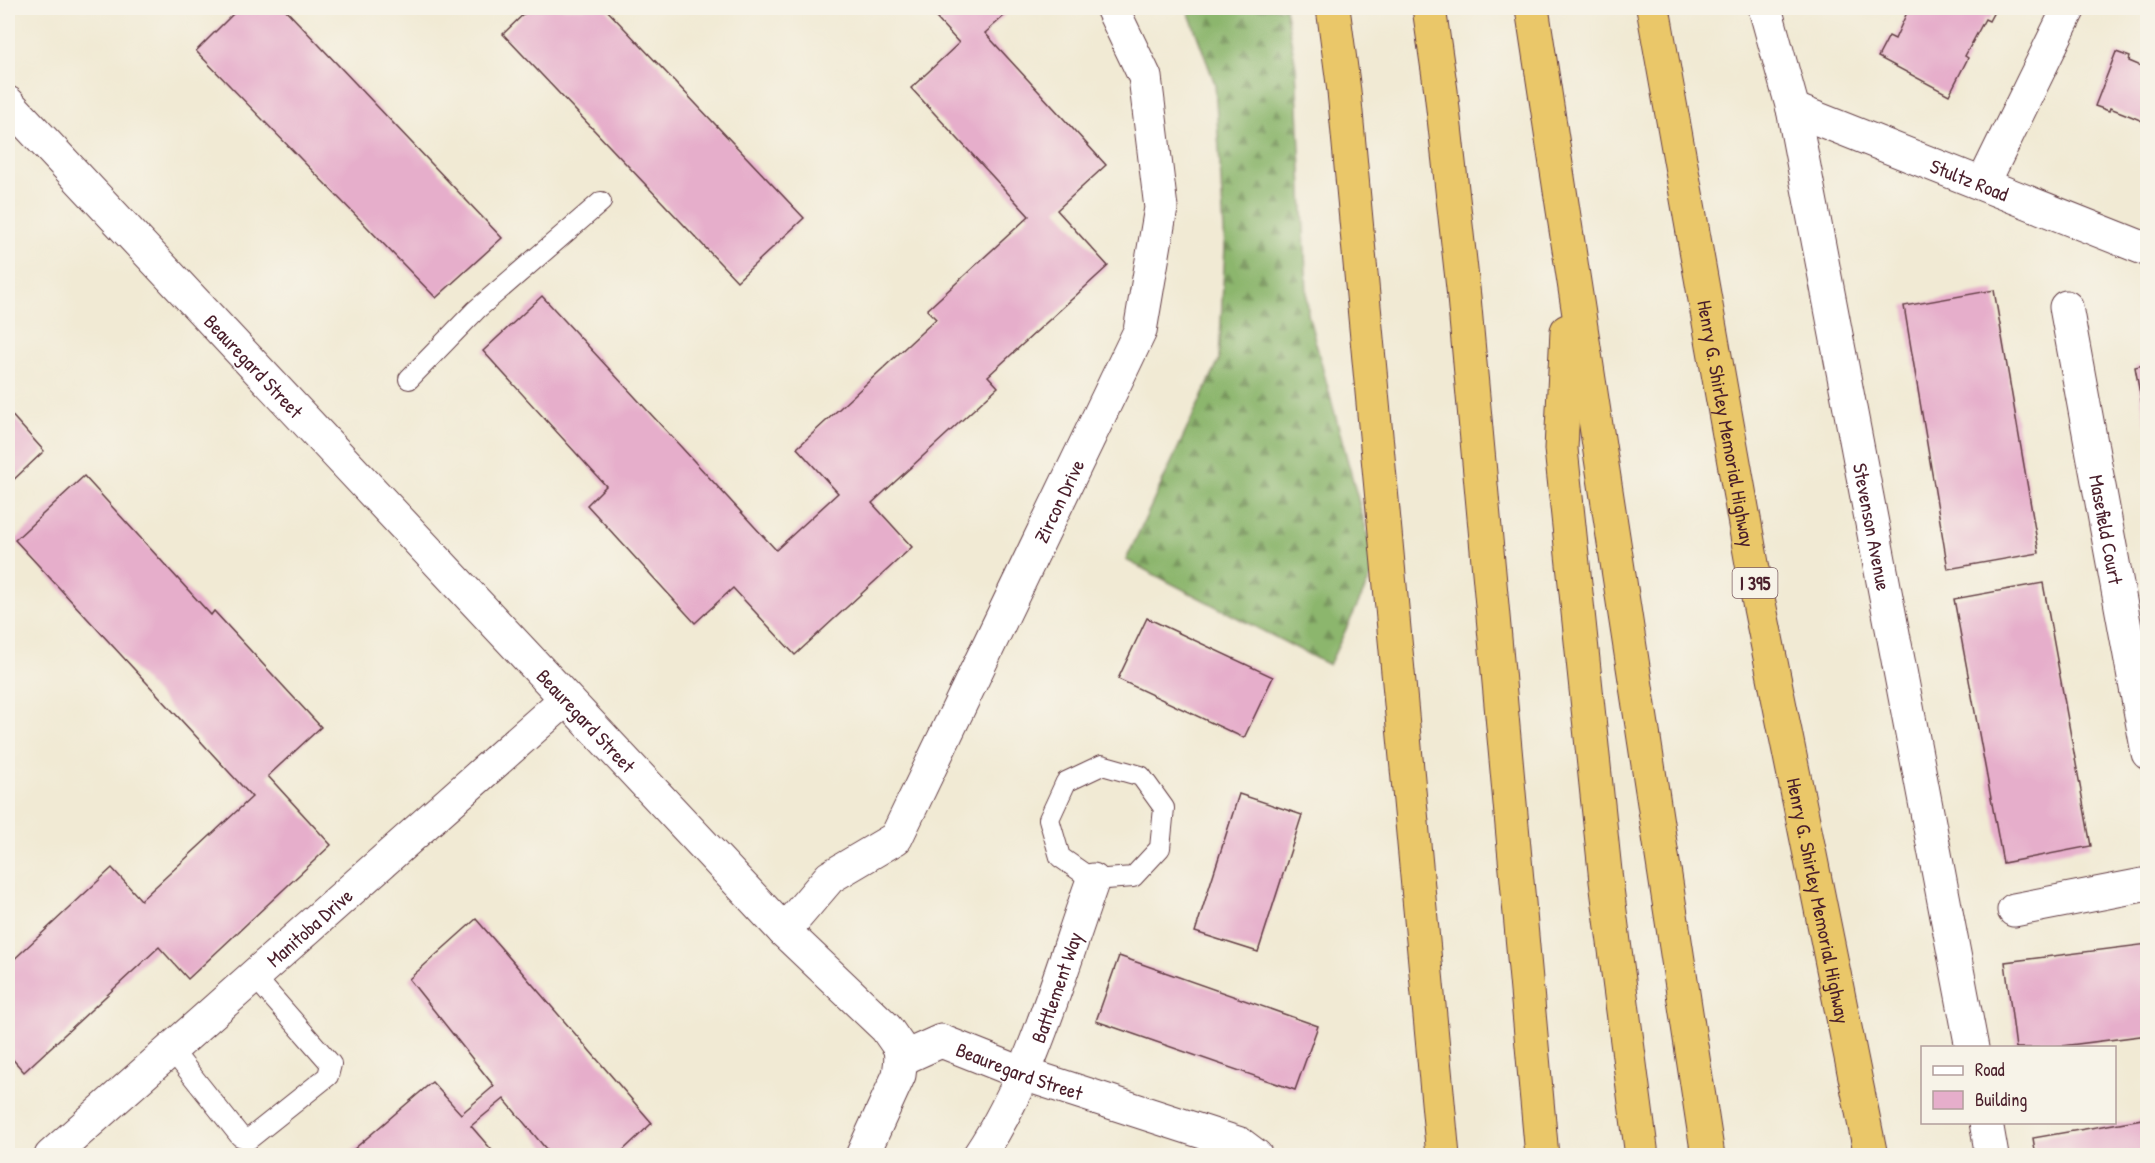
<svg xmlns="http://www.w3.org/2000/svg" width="2155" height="1163" viewBox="0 0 2155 1163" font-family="'Patrick Hand',sans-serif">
<defs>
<pattern id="forest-firs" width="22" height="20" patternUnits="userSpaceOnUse" patternTransform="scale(1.5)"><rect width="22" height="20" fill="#8cb66d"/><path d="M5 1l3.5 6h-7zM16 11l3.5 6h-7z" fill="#74935a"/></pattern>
</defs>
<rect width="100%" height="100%" fill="#f7f3e8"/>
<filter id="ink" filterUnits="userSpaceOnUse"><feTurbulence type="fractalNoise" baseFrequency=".0167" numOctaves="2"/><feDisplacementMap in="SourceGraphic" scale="12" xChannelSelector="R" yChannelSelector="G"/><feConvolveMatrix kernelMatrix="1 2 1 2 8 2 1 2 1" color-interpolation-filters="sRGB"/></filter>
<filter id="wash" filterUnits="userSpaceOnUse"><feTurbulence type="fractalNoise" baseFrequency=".008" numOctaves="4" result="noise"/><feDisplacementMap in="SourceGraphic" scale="24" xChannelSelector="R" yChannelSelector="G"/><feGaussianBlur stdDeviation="1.35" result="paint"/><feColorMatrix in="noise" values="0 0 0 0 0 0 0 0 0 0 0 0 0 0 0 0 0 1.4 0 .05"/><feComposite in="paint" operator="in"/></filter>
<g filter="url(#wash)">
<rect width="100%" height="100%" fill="#f1ead4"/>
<polygon fill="url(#forest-firs)" stroke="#6b6a4c" stroke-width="1.5" points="1187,8 1285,8 1296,67 1308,314 1376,566 1329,665 1126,560 1219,360 1225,247 1215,84"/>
<g id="blocks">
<g fill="#e6aecb">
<polygon points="239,8 284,8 502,238 436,298 196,51"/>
<polygon points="530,8 605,8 804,218 737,281 503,34"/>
<polygon points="927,8 1013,8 985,33 1106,165 1057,210 1108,266 988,376 998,387 872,503 912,547 795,655 733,588 695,623 587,505 606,486 483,351 542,296 776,550 838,493 797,448 936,319 927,310 1029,216 911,88 959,43"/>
<polygon points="1909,8 1996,8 1989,21 1985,19 1965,56 1968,58 1949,95 1878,57 1889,36 1895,39"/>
<polygon points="2116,52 2130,57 2129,61 2148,69 2148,127 2143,125 2145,122 2128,115 2110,108 2109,111 2095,106"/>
<polygon points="1994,290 2039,553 1948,569 1904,306"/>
<polygon points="2148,364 2148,426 2146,426 2135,367"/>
<polygon points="8,411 44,451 8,485"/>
<polygon points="84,476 211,615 214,611 321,727 268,776 331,845 188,979 159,947 24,1072 8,1054 8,965 112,868 141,900 252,797 15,540"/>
<polygon points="2043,583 2091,846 2003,863 1954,599"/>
<polygon points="1147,618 1273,677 1244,738 1118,679"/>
<polygon points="1239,794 1302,815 1258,952 1195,932"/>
<polygon points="476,919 652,1123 617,1156 552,1156 504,1099 471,1126 497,1156 346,1156 432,1082 461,1114 494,1086 409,979"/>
<polygon points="2148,944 2148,1035 2046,1048 2016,1048 2005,962"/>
<polygon points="1119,956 1318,1026 1295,1090 1096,1021"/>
<polygon points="2148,1118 2148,1156 2036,1156 2033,1138"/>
</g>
</g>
</g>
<g filter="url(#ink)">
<use href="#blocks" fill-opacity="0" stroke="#633d44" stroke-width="1.5"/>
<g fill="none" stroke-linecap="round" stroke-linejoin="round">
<defs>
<g id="lane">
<polyline points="409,379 476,310 601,202"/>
<polygon points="1102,765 1141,776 1164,808 1160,848 1133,877 1093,880 1060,857 1049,819 1066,782"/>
<polyline points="171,1049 240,1136 249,1139 328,1076 331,1064 254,976"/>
</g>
<g id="street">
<path id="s1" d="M1765,8L1793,109L1972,1048"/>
<path id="s2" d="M8,103L784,931L886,1028L900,1048L901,1059L899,1075L862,1156"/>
<path id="s3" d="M1793,109L2148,250"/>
<polyline points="1983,184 2069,8"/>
<path id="s4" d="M2066,307L2148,753"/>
<polyline points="2014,910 2148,884"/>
<path id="s5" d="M784,931L830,877L896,838L1140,331L1161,208L1145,77L1112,8"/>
<path id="s6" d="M901,1059L941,1041L1024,1074L1240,1144L1256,1156"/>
<polyline points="1986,1122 1992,1156"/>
<path id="s7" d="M51,1156L566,699"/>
<path id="s8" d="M979,1156C1033,1075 1060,971 1093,880"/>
</g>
<g id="highway">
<polyline points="1333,8 1344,91 1443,1156"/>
<polyline points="1429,8 1441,91 1464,297 1542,1156"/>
<polyline points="1532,8 1708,1156"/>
<path id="s9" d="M1653,8L1759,603L1871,1156"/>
<polyline points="1567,331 1561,449 1606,881 1642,1156"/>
</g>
</defs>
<use href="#lane" stroke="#633d44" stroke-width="22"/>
<use href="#street" stroke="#633d44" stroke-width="35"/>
<use href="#highway" stroke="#633d44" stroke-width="35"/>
<use href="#lane" stroke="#fff" stroke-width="20"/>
<use href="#street" stroke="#fff" stroke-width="33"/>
<use href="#highway" stroke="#eac769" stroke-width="33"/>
</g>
</g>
<g text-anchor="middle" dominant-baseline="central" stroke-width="6" stroke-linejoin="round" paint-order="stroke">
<rect fill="#f7f3e8" stroke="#7e5f64" stroke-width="1.5" x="1732.5" y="568" width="45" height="30" rx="4.5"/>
<g font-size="18" font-weight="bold" fill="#4a1f2b">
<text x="1755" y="583">I 395</text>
</g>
<g font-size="20" fill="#4a1f2b" stroke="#f7f3e8">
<text stroke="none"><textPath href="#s3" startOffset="190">Stultz Road</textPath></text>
<text stroke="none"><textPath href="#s2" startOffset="360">Beauregard Street</textPath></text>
<text stroke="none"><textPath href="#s9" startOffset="422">Henry G. Shirley Memorial Highway</textPath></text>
<text stroke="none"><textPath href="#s5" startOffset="522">Zircon Drive</textPath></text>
<text stroke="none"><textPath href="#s1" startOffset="530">Stevenson Avenue</textPath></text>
<text stroke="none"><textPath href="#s4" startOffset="226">Masefield Court</textPath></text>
<text stroke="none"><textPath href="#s2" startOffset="846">Beauregard Street</textPath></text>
<text stroke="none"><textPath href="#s9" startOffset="908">Henry G. Shirley Memorial Highway</textPath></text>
<text stroke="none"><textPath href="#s7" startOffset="345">Manitoba Drive</textPath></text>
<text stroke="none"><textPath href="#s8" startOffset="186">Battlement Way</textPath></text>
<text stroke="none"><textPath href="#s6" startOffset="128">Beauregard Street</textPath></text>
</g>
</g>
<rect width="2155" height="1163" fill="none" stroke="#f7f3e8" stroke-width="30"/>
<rect x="1921" y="1046" width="195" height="78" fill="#f7f3e8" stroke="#b29e9c" stroke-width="1.5"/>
<rect x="1933" y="1066" width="30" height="9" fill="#ffffff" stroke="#b29e9c" stroke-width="1.5"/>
<text x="1975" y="1076" font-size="18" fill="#4a1f2b">Road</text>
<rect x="1933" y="1091" width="30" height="18" fill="#e6aecb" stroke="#b29e9c" stroke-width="1.5"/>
<text x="1975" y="1106" font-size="18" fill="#4a1f2b">Building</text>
</svg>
